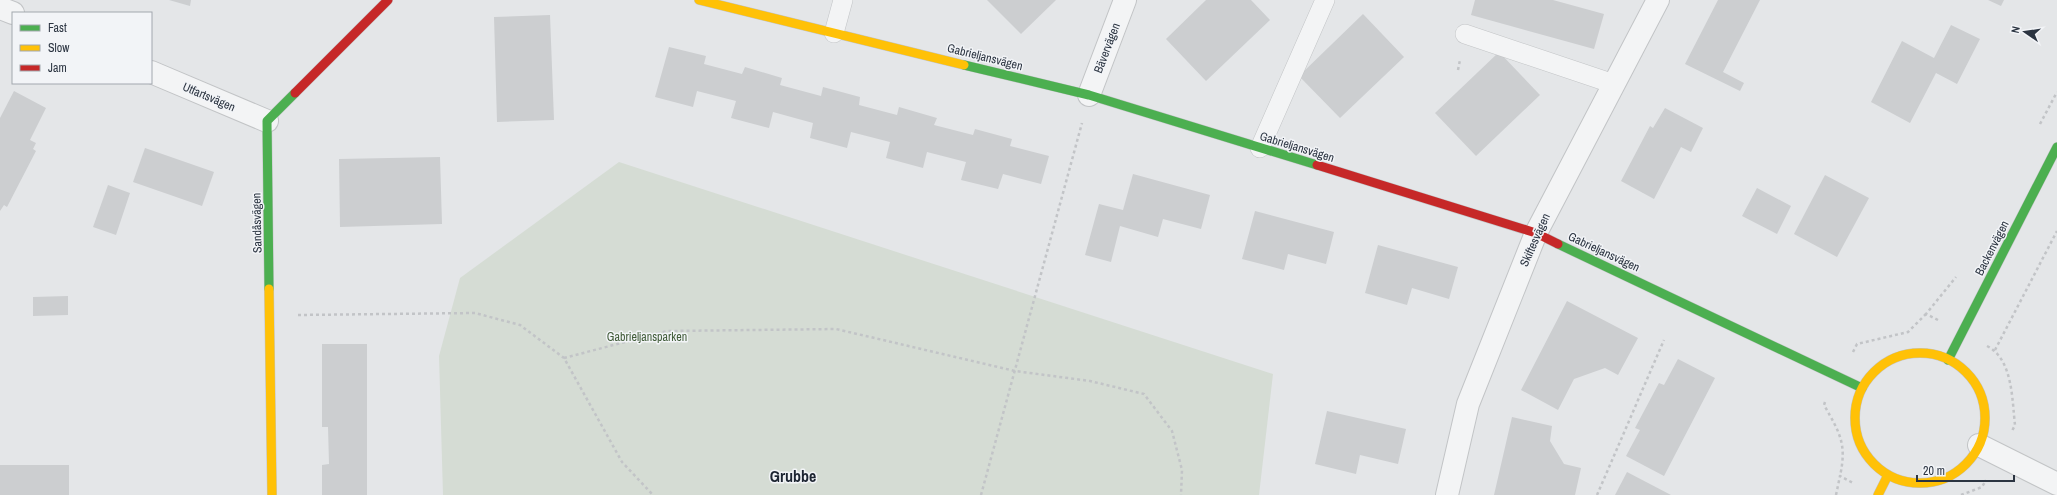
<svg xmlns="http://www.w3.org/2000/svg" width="2057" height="495" viewBox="0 0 2057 495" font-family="'Archivo Narrow',sans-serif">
<rect width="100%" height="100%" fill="#e4e6e8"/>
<polygon fill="#d5dcd4" points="619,162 1273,374 1259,495 443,495 439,356 460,278"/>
<g fill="#ccced0">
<polygon points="169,0 191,0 190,6"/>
<polygon points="987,0 1056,0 1021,34"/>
<polygon points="1206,0 1251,0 1270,20 1206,81 1166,39"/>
<polygon points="1475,0 1553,0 1604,14 1594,49 1471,15"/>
<polygon points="1718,0 1760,0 1723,72 1744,83 1740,91 1685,64"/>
<polygon points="1988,0 2004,0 2001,6"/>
<polygon points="1363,14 1404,57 1340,118 1299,76"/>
<polygon points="550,15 554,120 497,122 494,17"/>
<polygon points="1951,25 1980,39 1957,84 1936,73 1910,123 1871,102 1902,41 1934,58"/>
<polygon points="669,47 706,56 704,64 742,74 745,67 782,78 780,85 821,96 823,87 860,97 859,105 897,115 899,107 937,118 934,125 973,135 975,129 1012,139 1010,146 1049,156 1041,184 1003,174 998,189 961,180 966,162 927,152 923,168 886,158 890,142 851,132 847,148 810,138 813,123 773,112 769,128 731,118 736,101 697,91 693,107 655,97"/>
<polygon points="1499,52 1540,95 1476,156 1435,113"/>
<polygon points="14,91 46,108 30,140 36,143 33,149 36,151 7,207 4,205 0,211 0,118"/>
<polygon points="1665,108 1703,128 1691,152 1681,147 1654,199 1621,181 1650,126 1653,128"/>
<polygon points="145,148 214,172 202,206 133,182"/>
<polygon points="440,157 442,224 340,227 339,159"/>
<polygon points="1133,174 1210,195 1201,229 1163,219 1158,237 1120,226 1111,262 1085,255 1099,204 1123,210"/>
<polygon points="1825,175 1869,198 1837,257 1794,234"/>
<polygon points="108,185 130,193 116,235 93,227"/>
<polygon points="1757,188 1791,206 1777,234 1742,216"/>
<polygon points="1255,211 1334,232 1326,264 1288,254 1284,270 1242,259"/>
<polygon points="1378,245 1458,267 1449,299 1412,288 1407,305 1365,293"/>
<polygon points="68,296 68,315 33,316 33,297"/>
<polygon points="1567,301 1638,338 1618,375 1605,368 1574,379 1558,410 1521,390"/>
<polygon points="322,344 367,344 367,495 322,495 322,465 329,464 328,427 322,427"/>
<polygon points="1678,359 1715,378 1664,476 1626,456 1640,430 1635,428 1659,383 1664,385"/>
<polygon points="1327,411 1406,429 1398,464 1360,455 1356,474 1315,464"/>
<polygon points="1512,417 1552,426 1550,441 1564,464 1581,468 1575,495 1494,495"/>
<rect x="0" y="465" width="69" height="30"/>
<polygon points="1627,472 1671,495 1615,495"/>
</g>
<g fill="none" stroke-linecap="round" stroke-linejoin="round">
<defs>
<g id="lane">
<polyline points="834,33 843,0"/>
<polyline points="1465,34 1614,84"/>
<polyline points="1260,148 1325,0"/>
</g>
<g id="street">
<polyline points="0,8 13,13"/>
<polyline points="151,72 267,121"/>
<polyline points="1089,95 1125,0"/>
<polyline points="1979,445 2057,484"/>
<polyline points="1447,495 1468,404 1536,233 1658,0"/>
</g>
<g id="fast">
<polyline points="964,65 1089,95 1317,165"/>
<polyline points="1558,244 1862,388"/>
<polyline points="269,289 267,121 295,93"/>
<polyline points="1948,360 2057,147"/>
</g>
<g id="slow">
<polyline points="699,0 964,65"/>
<polyline points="269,289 272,495"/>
<circle cx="1920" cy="418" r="65"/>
<polyline points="1878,495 1888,475"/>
</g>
<g id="jam">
<polyline points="295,93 388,0"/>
<polyline points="1317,165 1536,233 1558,244"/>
</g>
</defs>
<use href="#lane" stroke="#c2c4c6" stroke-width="20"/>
<use href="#street" stroke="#c2c4c6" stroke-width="24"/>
<use href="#fast" stroke="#c2c4c6" stroke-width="10"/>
<use href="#slow" stroke="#c2c4c6" stroke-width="10"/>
<use href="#jam" stroke="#c2c4c6" stroke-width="10"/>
<g stroke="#c2c4c7" stroke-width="2.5" stroke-dasharray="3 3" stroke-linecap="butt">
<polyline points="1458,70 1460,60"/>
<polyline points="2040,124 2057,92"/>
<polyline points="298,315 475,313 520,325 564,358 622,462 653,495"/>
<polyline points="1938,320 1926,314 1956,277"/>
<path d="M1987,346C2013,359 2012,400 2015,425L2012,431"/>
<polyline points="1995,350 2057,231"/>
<polyline points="1853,352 1857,344 1908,332 1926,314"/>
<polyline points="564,358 667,331 836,329 1015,371 1090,381 1144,394 1172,431 1182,470 1181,495"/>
<path d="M1825,402L1824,405C1840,433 1847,444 1840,476"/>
<polyline points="981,495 1082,123"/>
<polyline points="1597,495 1664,340"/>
<polyline points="1836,495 1840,476 1853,483"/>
<polyline points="1961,495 1982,487 1986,480"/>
</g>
<use href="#lane" stroke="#f3f4f5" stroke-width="19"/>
<use href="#street" stroke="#f3f4f5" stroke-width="22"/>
<use href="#fast" stroke="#4caf50" stroke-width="9"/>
<use href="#slow" stroke="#ffc107" stroke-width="9"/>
<use href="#jam" stroke="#c62828" stroke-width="9"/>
</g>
<g text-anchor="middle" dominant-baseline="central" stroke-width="3" stroke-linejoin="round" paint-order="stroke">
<g font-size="12" fill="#2b3441" stroke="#f2f4f7">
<text transform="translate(1107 48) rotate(-69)">Bävervägen</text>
<text transform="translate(985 57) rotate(14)">Gabrieljansvägen</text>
<text transform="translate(209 97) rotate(23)">Utfartsvägen</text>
<text transform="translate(1297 147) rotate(17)">Gabrieljansvägen</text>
<text transform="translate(257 223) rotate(-91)">Sandåsvägen</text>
<text transform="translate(1535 240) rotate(-66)">Skiftesvägen</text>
<text transform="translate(1992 248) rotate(-63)">Backenvägen</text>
<text transform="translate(1604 252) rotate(25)">Gabrieljansvägen</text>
</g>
<g font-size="12" fill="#415c39" stroke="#f2f4f7">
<text x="647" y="337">Gabrieljansparken</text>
</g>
<g font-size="16" font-weight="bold" fill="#1d2532" stroke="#f2f4f7">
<text x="793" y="476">Grubbe</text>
</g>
</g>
<rect x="12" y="12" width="140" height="72" fill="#f2f4f7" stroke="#a2a7ae"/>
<rect x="20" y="25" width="20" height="6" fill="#4caf50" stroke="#a2a7ae"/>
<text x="48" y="32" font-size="12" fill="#2b3441">Fast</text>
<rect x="20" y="45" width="20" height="6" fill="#ffc107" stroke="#a2a7ae"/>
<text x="48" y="52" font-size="12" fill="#2b3441">Slow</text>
<rect x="20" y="65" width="20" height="6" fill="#c62828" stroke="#a2a7ae"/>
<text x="48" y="72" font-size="12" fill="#2b3441">Jam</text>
<g transform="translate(2025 32) rotate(283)" stroke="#f2f4f7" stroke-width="3" paint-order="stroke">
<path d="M0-3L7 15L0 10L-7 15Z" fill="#2b3441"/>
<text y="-6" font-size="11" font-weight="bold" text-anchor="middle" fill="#2b3441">N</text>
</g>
<path d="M1917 475v6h97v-6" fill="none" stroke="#2b3441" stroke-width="2"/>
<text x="1923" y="475" font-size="12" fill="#2b3441" stroke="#f2f4f7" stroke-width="3" paint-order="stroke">20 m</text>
</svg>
